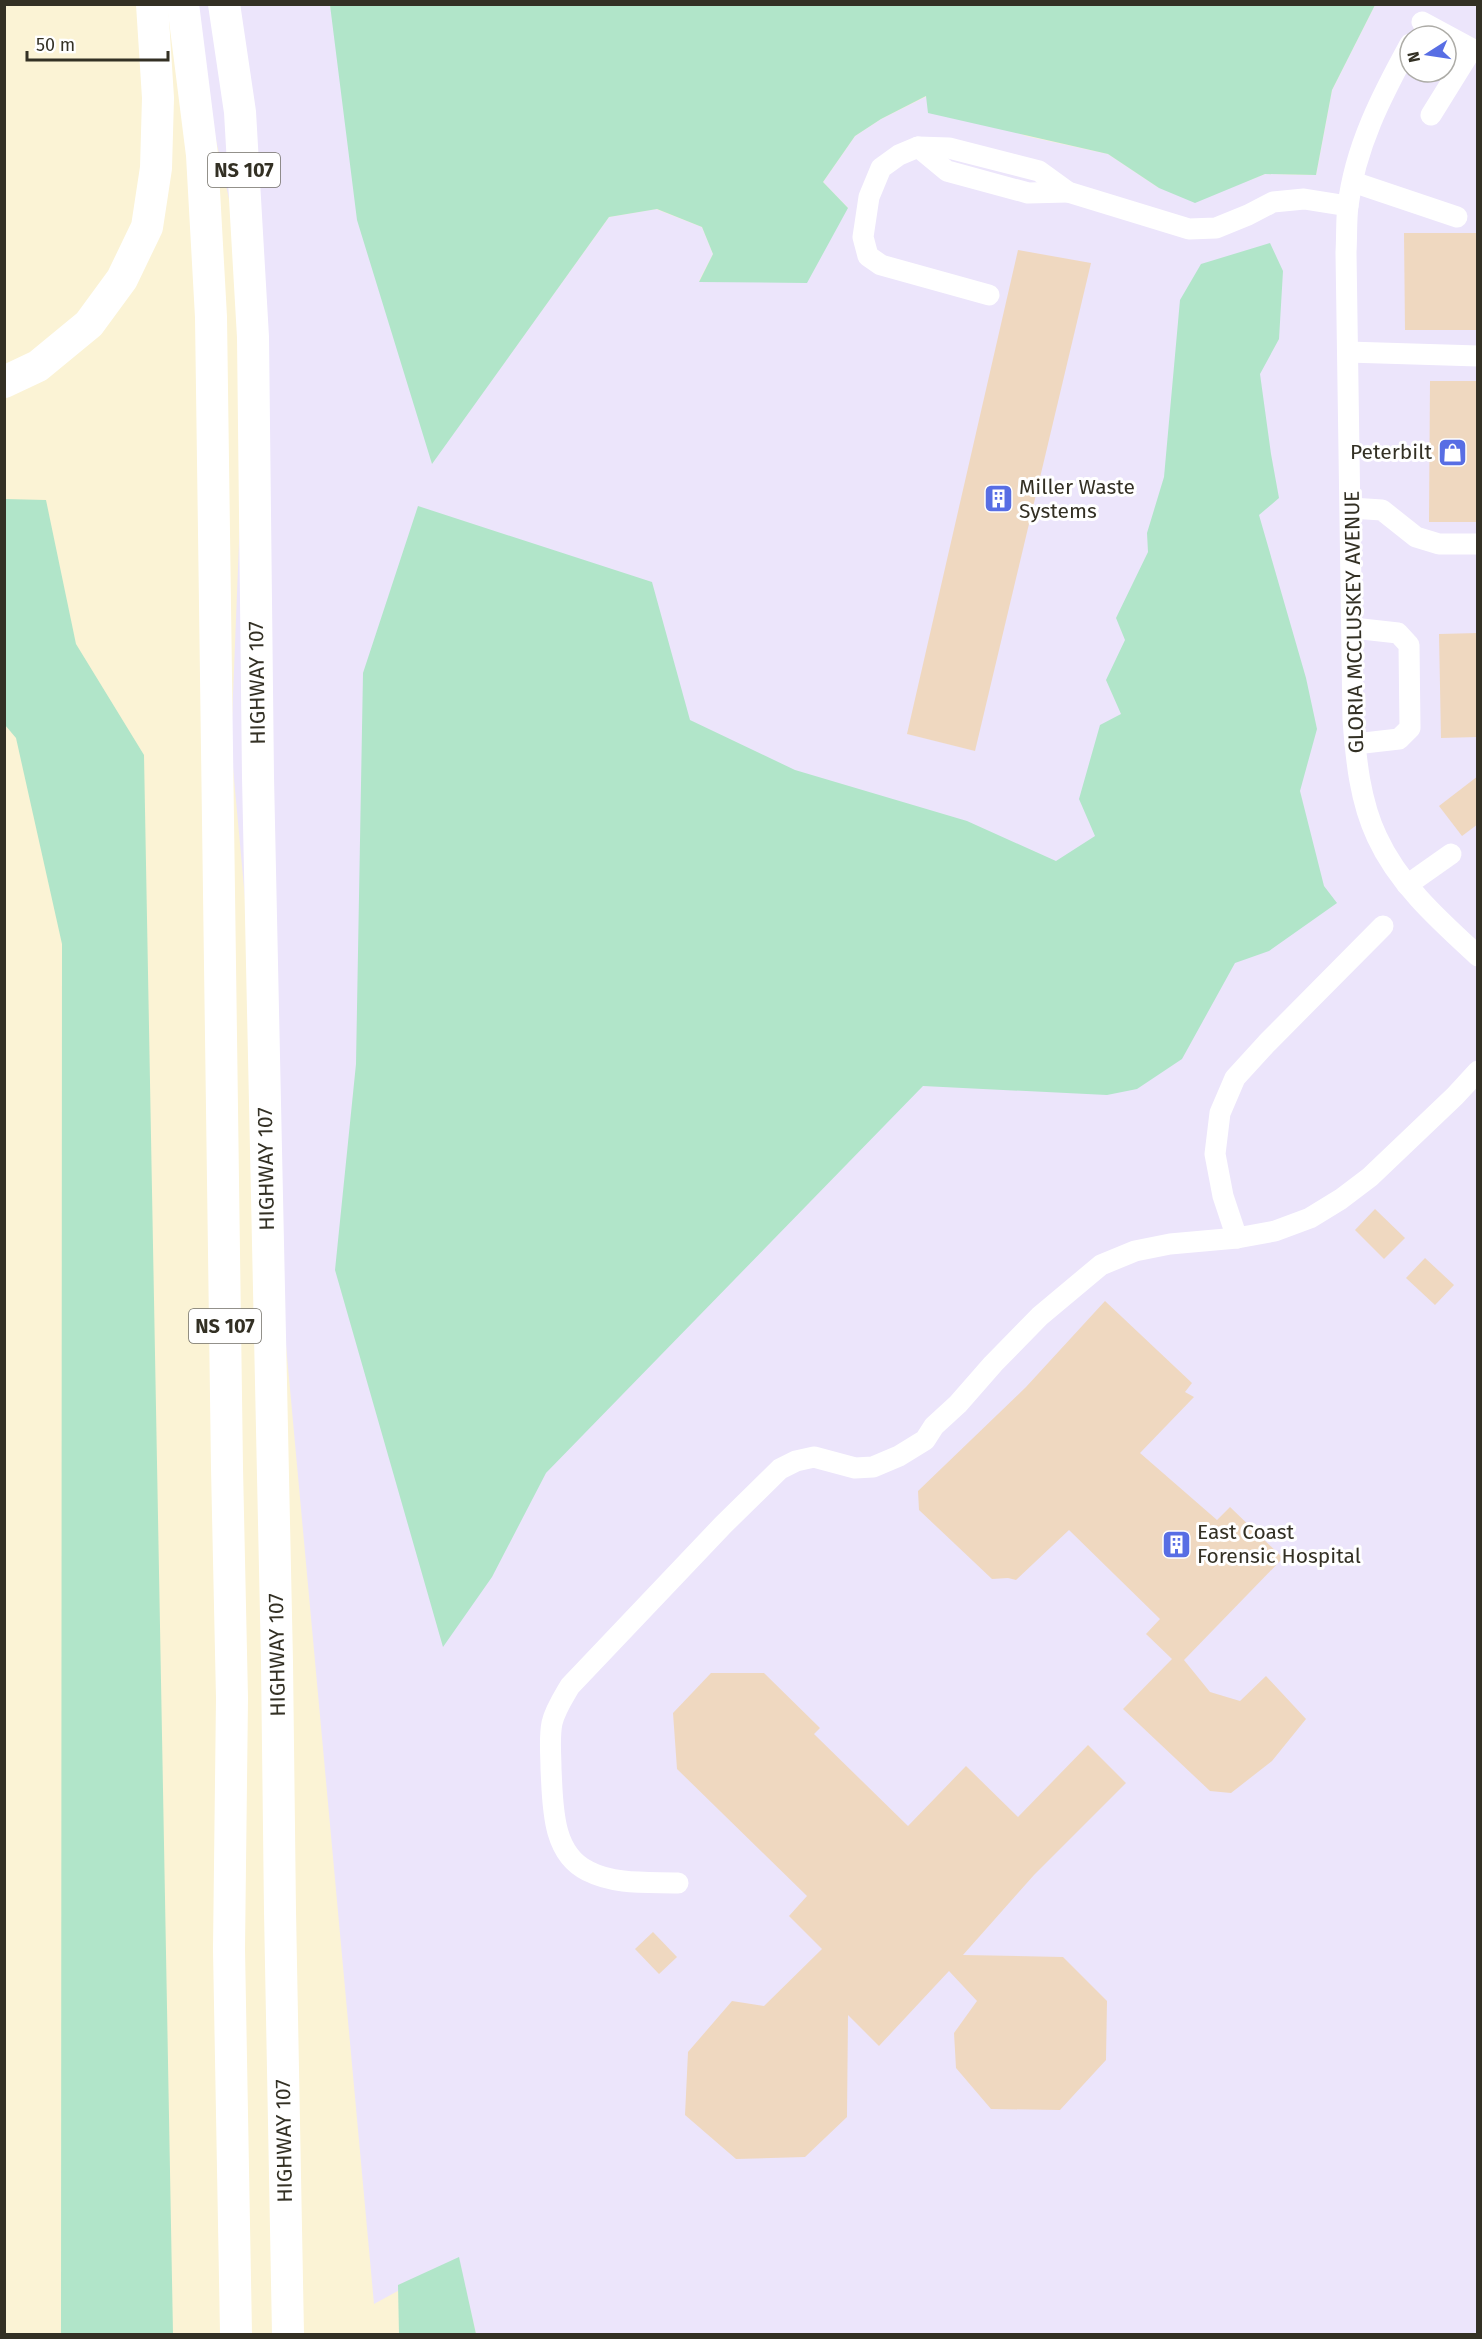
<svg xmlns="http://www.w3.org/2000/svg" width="1482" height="2339" viewBox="0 0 1482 2339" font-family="'Fira Sans',sans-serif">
<rect width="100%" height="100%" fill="#fbf3d5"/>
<path fill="#ece5fb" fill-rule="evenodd" d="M186,5H330L432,463L609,217L656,209L702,227L713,254L699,281L848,208L823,182L855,136L881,119L927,96L1026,136L1108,154L1159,188L1245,182L1265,174L1316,175L1332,90L1375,5H1477V2334H476L458,2258L374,2304L231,746L249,289ZM1410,36H1446V72H1410Z"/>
<g fill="#b1e5c9">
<polygon points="330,5 330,4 1375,5 1332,90 1316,175 1265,174 1195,203 1159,188 1108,154 928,113 926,96 881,119 855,136 823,182 848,208 807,283 699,282 713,254 702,227 657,209 609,217 432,464 357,220"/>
<polygon points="1270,243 1283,271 1279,339 1260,374 1271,454 1279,498 1259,515 1306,678 1317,729 1300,791 1324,886 1337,903 1269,951 1235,963 1182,1059 1137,1089 1107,1095 923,1086 546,1473 492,1577 443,1647 335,1270 356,1064 363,673 418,506 652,582 690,720 795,770 967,821 1056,861 1095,836 1079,799 1100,725 1121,714 1106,680 1125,640 1116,618 1148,552 1147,533 1164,477 1180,300 1201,264"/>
<polygon points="5,499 46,500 76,644 144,755 173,2334 61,2334 62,944 16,738 5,725"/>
<polygon points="459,2257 476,2334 399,2334 398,2285"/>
</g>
<g fill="#efd8c0">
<polygon points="1404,233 1478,233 1478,330 1405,330"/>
<polygon points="1018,250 1091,263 975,751 907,734"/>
<polygon points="1430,381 1478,381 1478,522 1429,522"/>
<polygon points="1478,633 1478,737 1441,738 1439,634"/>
<polygon points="1478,776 1478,824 1462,836 1439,806"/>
<polygon points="1375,1209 1405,1238 1384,1259 1355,1230"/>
<polygon points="1425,1258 1454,1285 1435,1305 1406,1278"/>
<polygon points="1105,1301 1192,1383 1185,1392 1194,1397 1140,1453 1217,1520 1230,1507 1283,1558 1184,1660 1210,1692 1240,1701 1266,1676 1306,1719 1272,1761 1231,1793 1210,1791 1123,1709 1172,1659 1146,1634 1160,1619 1069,1530 1016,1580 1008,1578 992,1579 919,1510 918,1491 1026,1387"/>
<polygon points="711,1673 764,1673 820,1728 814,1734 908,1826 966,1766 1018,1817 1088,1745 1126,1783 1034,1875 963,1955 1063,1957 1107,2001 1106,2060 1060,2110 991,2109 956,2068 954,2033 977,2001 949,1971 879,2046 848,2015 847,2117 805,2157 736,2159 685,2115 688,2052 732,2001 764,2006 822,1949 789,1916 807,1896 677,1769 673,1713"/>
<polygon points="653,1932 677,1957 659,1974 635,1949"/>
</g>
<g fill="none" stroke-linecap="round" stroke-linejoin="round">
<g stroke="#fff" stroke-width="21">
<polyline points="1422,22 1472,49 1478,50"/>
<path d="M1410,44C1382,95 1355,147 1348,206C1346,221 1347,237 1346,252L1353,720C1356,760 1360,801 1377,837C1399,885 1440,921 1478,956"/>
<polyline points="1431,115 1472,49"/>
<polyline points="918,147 947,171 1028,193 1068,192"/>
<polyline points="1353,182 1457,217"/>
<polyline points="989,295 881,265 868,256 863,237 869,197 881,168 899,155 918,147 949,148 1039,171 1068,192 1189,229 1216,228 1248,215 1273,202 1304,199 1348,206"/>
<polyline points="1348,352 1478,356"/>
<polyline points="1351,508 1382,510 1416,537 1439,544 1478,544"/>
<polyline points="1353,628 1398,633 1409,645 1410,728 1399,739 1355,744"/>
<polyline points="1407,885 1451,854"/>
<polyline points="1237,1238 1223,1196 1215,1154 1220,1113 1235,1078 1267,1043 1383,926"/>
<path d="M678,1883C648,1882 615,1885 588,1871C551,1853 553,1804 551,1769C551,1754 549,1738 552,1723C555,1710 563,1698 570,1686L723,1525L780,1469L796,1461L814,1457L855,1468L873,1467L899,1456L925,1440L934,1426L958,1404L993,1364L1040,1316L1101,1265L1135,1251L1170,1244L1237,1238L1275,1231L1310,1218L1341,1199L1370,1177L1455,1096L1478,1071"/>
</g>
<g stroke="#fff" stroke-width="32">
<polyline points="183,4 202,155 211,317 227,1468 232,1698 229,1949 236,2334"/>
<polyline points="224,4 240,112 253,337 258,777 277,1662 280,1911 288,2334"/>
<polyline points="4,382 38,366 89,324 122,279 147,227 156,168 158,98 152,4"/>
</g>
</g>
<defs>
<symbol id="shop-square" viewBox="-11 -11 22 22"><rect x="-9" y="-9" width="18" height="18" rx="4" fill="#586ee4" stroke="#fff"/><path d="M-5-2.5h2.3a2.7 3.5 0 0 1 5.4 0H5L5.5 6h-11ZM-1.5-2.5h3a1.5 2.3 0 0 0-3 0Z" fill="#fff"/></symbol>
<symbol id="building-square" viewBox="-11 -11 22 22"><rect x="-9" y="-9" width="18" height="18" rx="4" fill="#586ee4" stroke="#fff"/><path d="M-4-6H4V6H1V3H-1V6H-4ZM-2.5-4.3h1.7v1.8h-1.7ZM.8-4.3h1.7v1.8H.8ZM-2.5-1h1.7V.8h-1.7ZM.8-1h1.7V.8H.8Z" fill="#fff"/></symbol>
</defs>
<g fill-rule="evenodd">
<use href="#shop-square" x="1436" y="436" width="33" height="33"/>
<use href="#building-square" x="982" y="482" width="33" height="33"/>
<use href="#building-square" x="1160" y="1528" width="33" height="33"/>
</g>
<g text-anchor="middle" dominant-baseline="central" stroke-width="6" stroke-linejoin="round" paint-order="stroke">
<g fill="#fff" stroke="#706e66" stroke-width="1.5">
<rect x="208" y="153" width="72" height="34" rx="4.5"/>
<rect x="189" y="1309" width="72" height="34" rx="4.5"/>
</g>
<g font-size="20" font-weight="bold" fill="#333024">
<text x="244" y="170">NS 107</text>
<text x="225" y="1326">NS 107</text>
</g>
<g font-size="21" fill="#333024" stroke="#fff" text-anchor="start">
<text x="1432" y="452" text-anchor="end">Peterbilt</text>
<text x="1019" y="487">Miller Waste<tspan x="1019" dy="24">Systems</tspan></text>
<text x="1197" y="1532">East Coast<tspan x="1197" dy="24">Forensic Hospital</tspan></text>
</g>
<g font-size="21" fill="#333024" stroke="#fff">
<text transform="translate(1354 622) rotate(-91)">GLORIA MCCLUSKEY AVENUE</text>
<text transform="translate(257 683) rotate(-91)">HIGHWAY 107</text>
<text transform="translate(266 1169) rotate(-91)">HIGHWAY 107</text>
<text transform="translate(277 1655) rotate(-91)">HIGHWAY 107</text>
<text transform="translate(284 2141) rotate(-91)">HIGHWAY 107</text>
</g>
</g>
<rect width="1482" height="2339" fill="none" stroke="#333024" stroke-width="12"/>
<g transform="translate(1428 54) rotate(258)"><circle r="28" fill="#ffffff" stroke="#adaca7" stroke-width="1.5"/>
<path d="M0-4.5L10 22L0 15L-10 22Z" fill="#586ee4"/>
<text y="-9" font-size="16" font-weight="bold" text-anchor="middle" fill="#333024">N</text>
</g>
<path d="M27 51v9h141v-9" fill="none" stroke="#333024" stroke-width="3"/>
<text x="36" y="51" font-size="18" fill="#333024" stroke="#ffffff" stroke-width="4.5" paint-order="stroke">50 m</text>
</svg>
